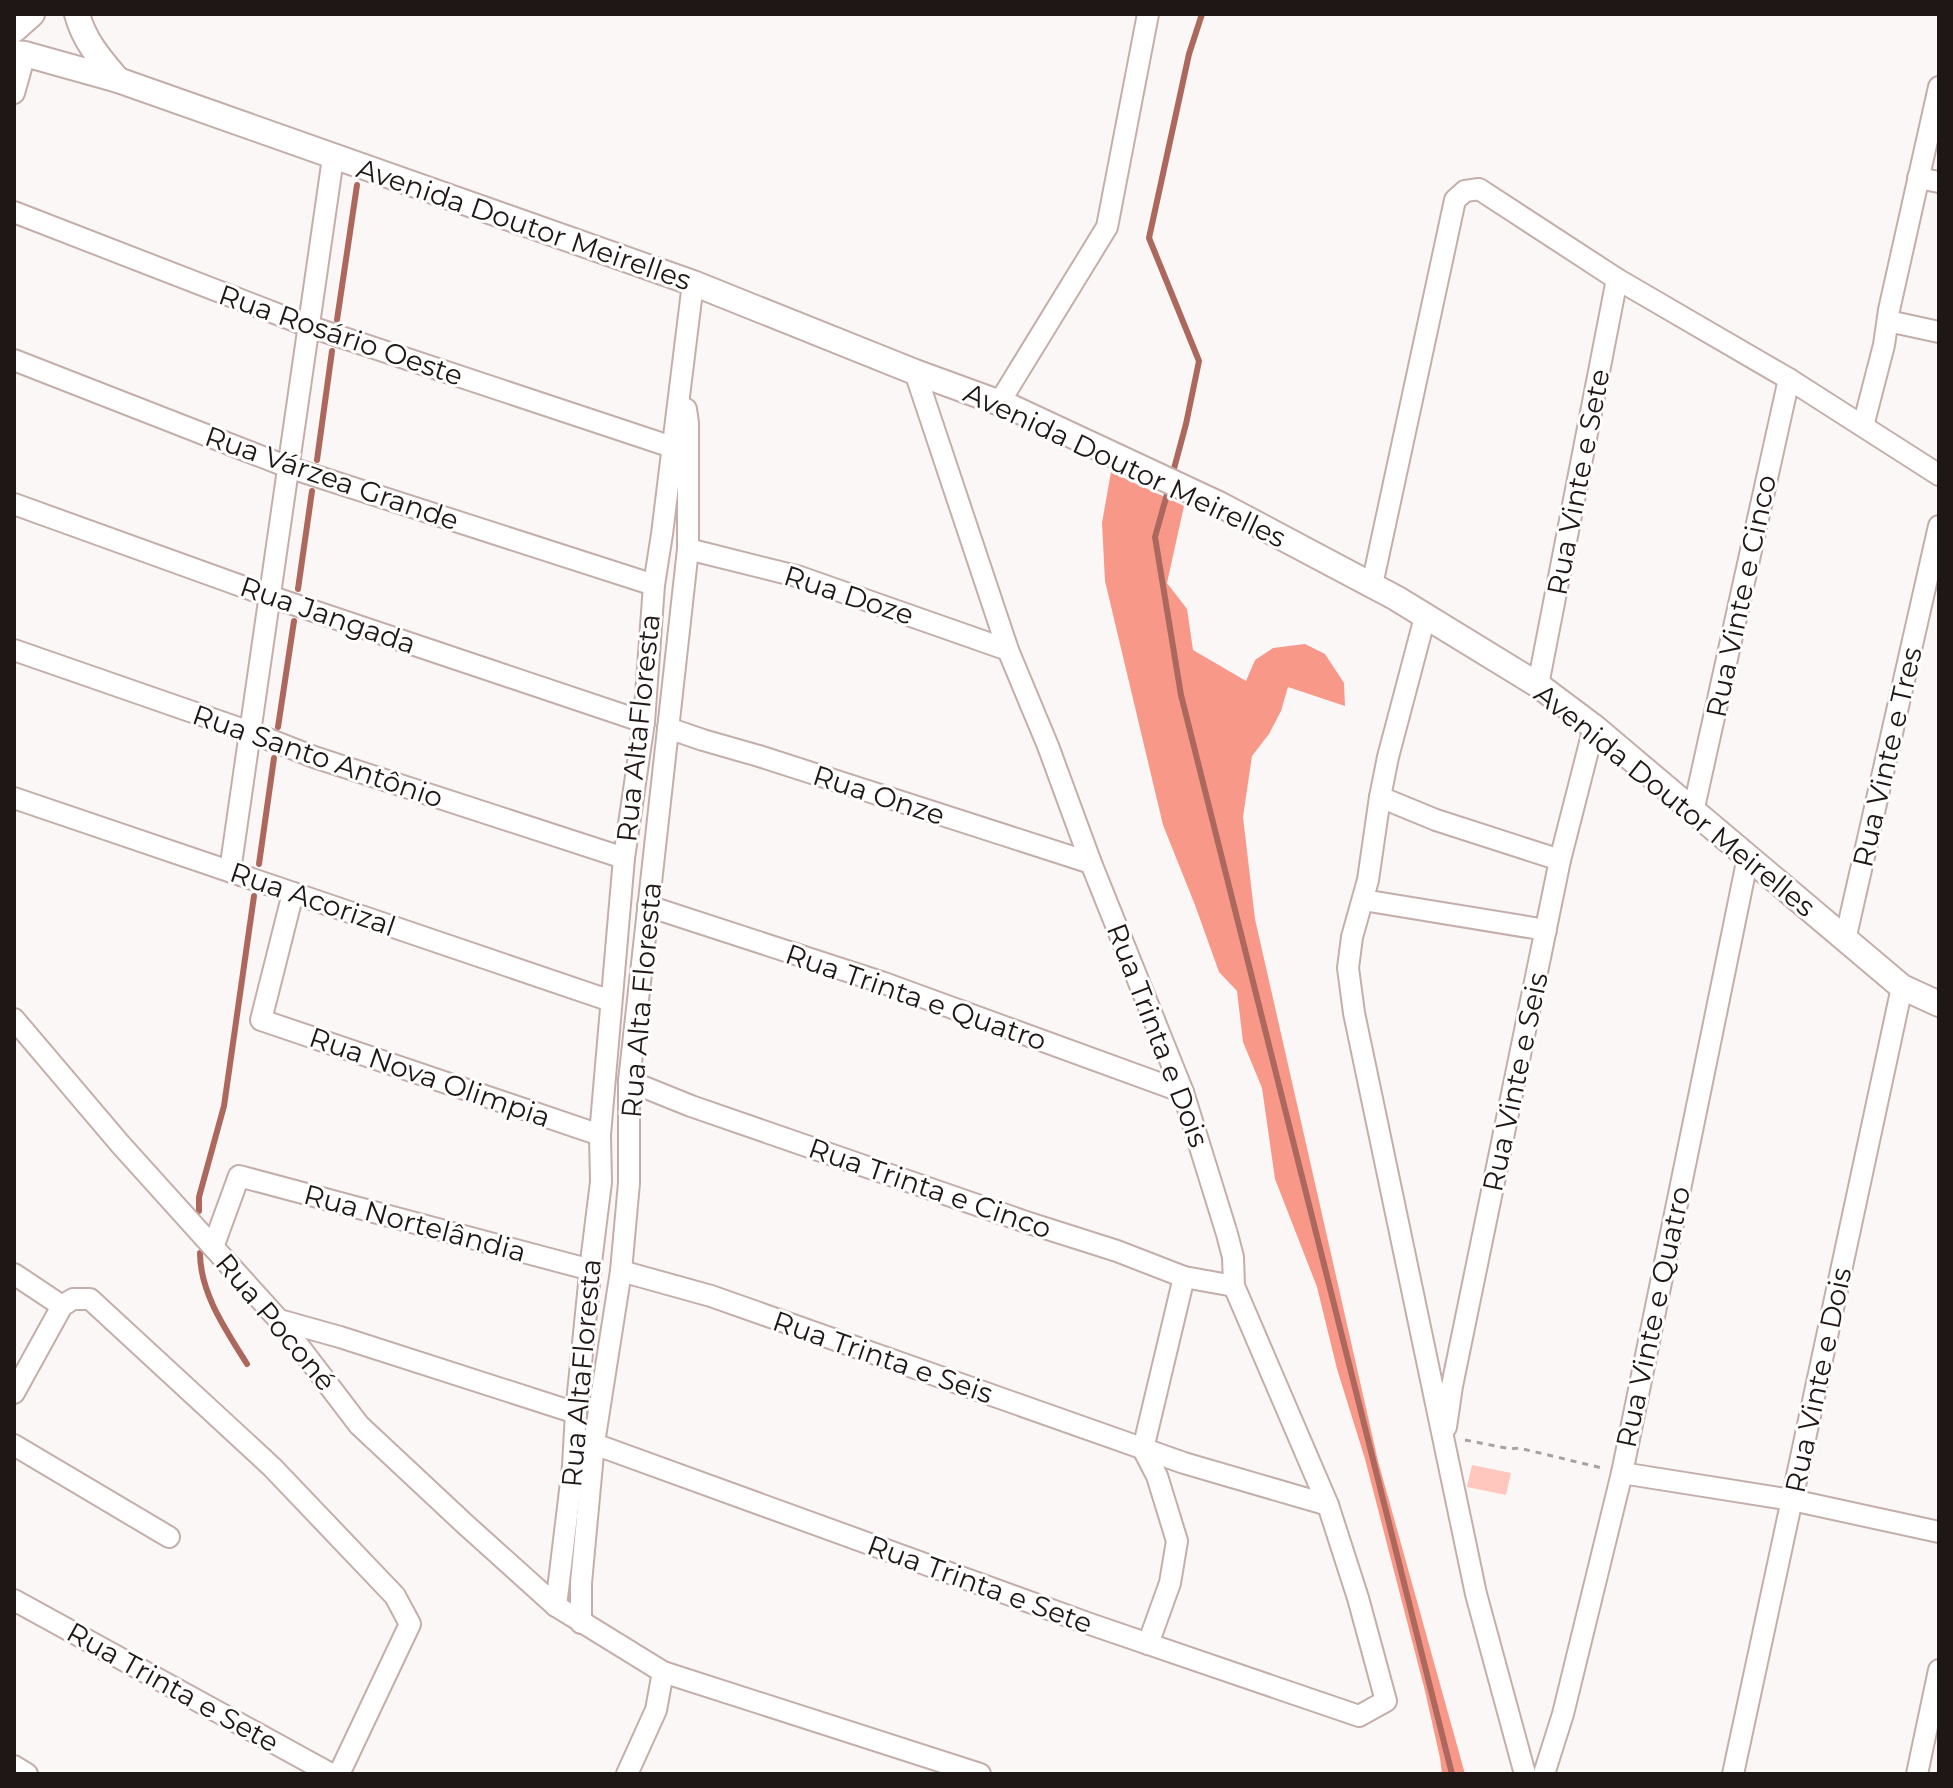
<svg xmlns="http://www.w3.org/2000/svg" width="1953" height="1788" viewBox="0 0 1953 1788" font-family="Montserrat,sans-serif">
<rect width="100%" height="100%" fill="#fcf7f7"/>
<polygon fill="#ffc7bd" points="1472,1465 1511,1473 1506,1495 1467,1487"/>
<polygon fill="#f89889" points="1111,472 1184,506 1167,583 1187,609 1193,650 1246,681 1255,660 1273,648 1305,644 1325,654 1344,683 1345,706 1288,687 1281,711 1269,734 1252,756 1243,817 1255,919 1378,1461 1465,1774 1442,1774 1440,1758 1425,1691 1365,1459 1337,1369 1317,1287 1275,1179 1262,1088 1243,1042 1237,991 1219,972 1195,905 1163,825 1105,581 1102,523"/>
<g fill="none" stroke-linecap="round" stroke-linejoin="round">
<g stroke="#ac685d" stroke-width="6">
<polyline points="337,320 357,185"/>
<polyline points="317,460 332,351"/>
<polyline points="1172,476 1186,424 1199,361 1149,238 1189,54 1202,14"/>
<polyline points="1169,487 1155,537 1181,695 1452,1774"/>
<polyline points="298,589 312,491"/>
<polyline points="278,727 294,621"/>
<polyline points="259,864 274,758"/>
<polyline points="199,1211 199,1197 224,1106 254,896"/>
<path d="M200,1253C200,1293 226,1330 247,1364"/>
</g>
<defs>
<g id="minor">
<polyline points="14,93 25,54"/>
<polyline points="1918,178 1939,182"/>
<polyline points="14,212 308,326 672,447"/>
<polyline points="1888,321 1939,332"/>
<polyline points="14,360 288,467 654,585"/>
<polyline points="999,403 1107,227 1148,14"/>
<polyline points="1863,426 1884,345 1889,310 1939,87"/>
<polyline points="14,504 269,596 644,722"/>
<polyline points="688,549 800,577 1008,650"/>
<polyline points="1372,585 1455,200 1465,191 1479,189 1617,279 1789,379 1939,475"/>
<polyline points="1425,617 1388,757 1380,797 1436,820 1560,860"/>
<polyline points="14,650 250,732 314,757 624,858"/>
<polyline points="1538,685 1617,279"/>
<polyline points="668,728 703,740 759,756 1091,863"/>
<polyline points="1380,797 1368,880 1352,937 1348,968 1354,1013 1476,1594 1525,1774"/>
<polyline points="14,798 611,1001"/>
<polyline points="1693,812 1789,379"/>
<polyline points="230,871 333,158"/>
<polyline points="293,893 261,1020 600,1135"/>
<polyline points="1363,900 1546,930"/>
<polyline points="648,906 884,983 1183,1092"/>
<polyline points="1845,940 1939,526"/>
<polyline points="14,1019 121,1145 279,1320 359,1425 466,1525 556,1606 663,1672 980,1774"/>
<polyline points="629,1081 691,1106 1029,1223 1117,1251 1184,1277 1234,1286"/>
<polyline points="213,1247 239,1176 591,1270"/>
<polyline points="621,1271 711,1296 1184,1463 1328,1505"/>
<polyline points="14,1274 62,1306"/>
<polyline points="279,1320 340,1337 576,1413"/>
<polyline points="14,1393 62,1306 73,1299 90,1299 272,1467 395,1596 410,1624 339,1774"/>
<polyline points="1446,1427 1452,1386 1560,860 1594,727"/>
<polyline points="575,1437 1090,1624 1359,1716 1386,1701 1358,1598 1328,1505 1234,1286 1233,1257 1227,1234 1183,1092 1091,863 1048,746 1008,650 915,372"/>
<polyline points="14,1445 169,1537"/>
<polyline points="1622,1473 1792,1500 1939,1532"/>
<polyline points="14,1600 331,1774"/>
<polyline points="556,1606 573,1466 576,1413 592,1254 601,1182 600,1135 624,858 644,722 654,585 662,534 693,283"/>
<polyline points="581,1623 581,1583 594,1443 621,1271 629,1183 629,1081 688,549 688,423 686,409"/>
<polyline points="1148,1644 1170,1583 1177,1541 1157,1476 1143,1449 1184,1277"/>
<polyline points="14,1766 27,1774"/>
<polyline points="627,1774 656,1710 663,1672"/>
<polyline points="1544,1774 1563,1714 1622,1473 1748,857"/>
<polyline points="1733,1774 1902,987"/>
<polyline points="1917,1774 1939,1670"/>
</g>
<g id="tertiary">
<path d="M77,14C84,41 101,60 118,80"/>
<polyline points="14,30 32,14"/>
<polyline points="14,53 25,54 118,80 693,283 915,372 1011,407 1221,505 1396,598 1538,685 1594,727 1902,987 1939,1004"/>
</g>
</defs>
<use href="#minor" stroke="#c4aeaa" stroke-width="24"/>
<use href="#tertiary" stroke="#c4aeaa" stroke-width="28"/>
<polyline stroke="#a7a1a0" stroke-width="3" stroke-dasharray="6 6" stroke-linecap="butt" points="1465,1440 1511,1449 1519,1448 1602,1468"/>
<use href="#minor" stroke="#fff" stroke-width="20"/>
<use href="#tertiary" stroke="#fff" stroke-width="24"/>
</g>
<g text-anchor="middle" dominant-baseline="central" stroke-width="6" stroke-linejoin="round" paint-order="stroke">
<g font-size="28" fill="#1f1715" stroke="#fff">
<text transform="translate(524 224) rotate(19)">Avenida Doutor Meirelles</text>
<text transform="translate(341 335) rotate(19)">Rua Rosário Oeste</text>
<text transform="translate(1125 465) rotate(25)">Avenida Doutor Meirelles</text>
<text transform="translate(332 478) rotate(19)">Rua Várzea Grande</text>
<text transform="translate(1578 482) rotate(-79)">Rua Vinte e Sete</text>
<text transform="translate(849 595) rotate(18)">Rua Doze</text>
<text transform="translate(1741 596) rotate(-78)">Rua Vinte e Cinco</text>
<text transform="translate(328 615) rotate(19)">Rua Jangada</text>
<text transform="translate(638 728) rotate(-84)">Rua AltaFloresta</text>
<text transform="translate(318 756) rotate(19)">Rua Santo Antônio</text>
<text transform="translate(1887 757) rotate(-77)">Rua Vinte e Tres</text>
<text transform="translate(879 795) rotate(18)">Rua Onze</text>
<text transform="translate(1675 800) rotate(39)">Avenida Doutor Meirelles</text>
<text transform="translate(313 899) rotate(19)">Rua Acorizal</text>
<text transform="translate(916 997) rotate(19)">Rua Trinta e Quatro</text>
<text transform="translate(641 1000) rotate(-85)">Rua Alta Floresta</text>
<text transform="translate(1158 1035) rotate(69)">Rua Trinta e Dois</text>
<text transform="translate(430 1077) rotate(19)">Rua Nova Olimpia</text>
<text transform="translate(1515 1082) rotate(-78)">Rua Vinte e Seis</text>
<text transform="translate(930 1188) rotate(19)">Rua Trinta e Cinco</text>
<text transform="translate(415 1223) rotate(15)">Rua Nortelândia</text>
<text transform="translate(1653 1317) rotate(-78)">Rua Vinte e Quatro</text>
<text transform="translate(276 1322) rotate(50)">Rua Poconé</text>
<text transform="translate(883 1357) rotate(19)">Rua Trinta e Seis</text>
<text transform="translate(581 1373) rotate(-85)">Rua AltaFloresta</text>
<text transform="translate(1818 1380) rotate(-78)">Rua Vinte e Dois</text>
<text transform="translate(980 1584) rotate(20)">Rua Trinta e Sete</text>
<text transform="translate(173 1687) rotate(29)">Rua Trinta e Sete</text>
</g>
</g>
<rect width="1953" height="1788" fill="none" stroke="#1f1715" stroke-width="32"/>
</svg>
